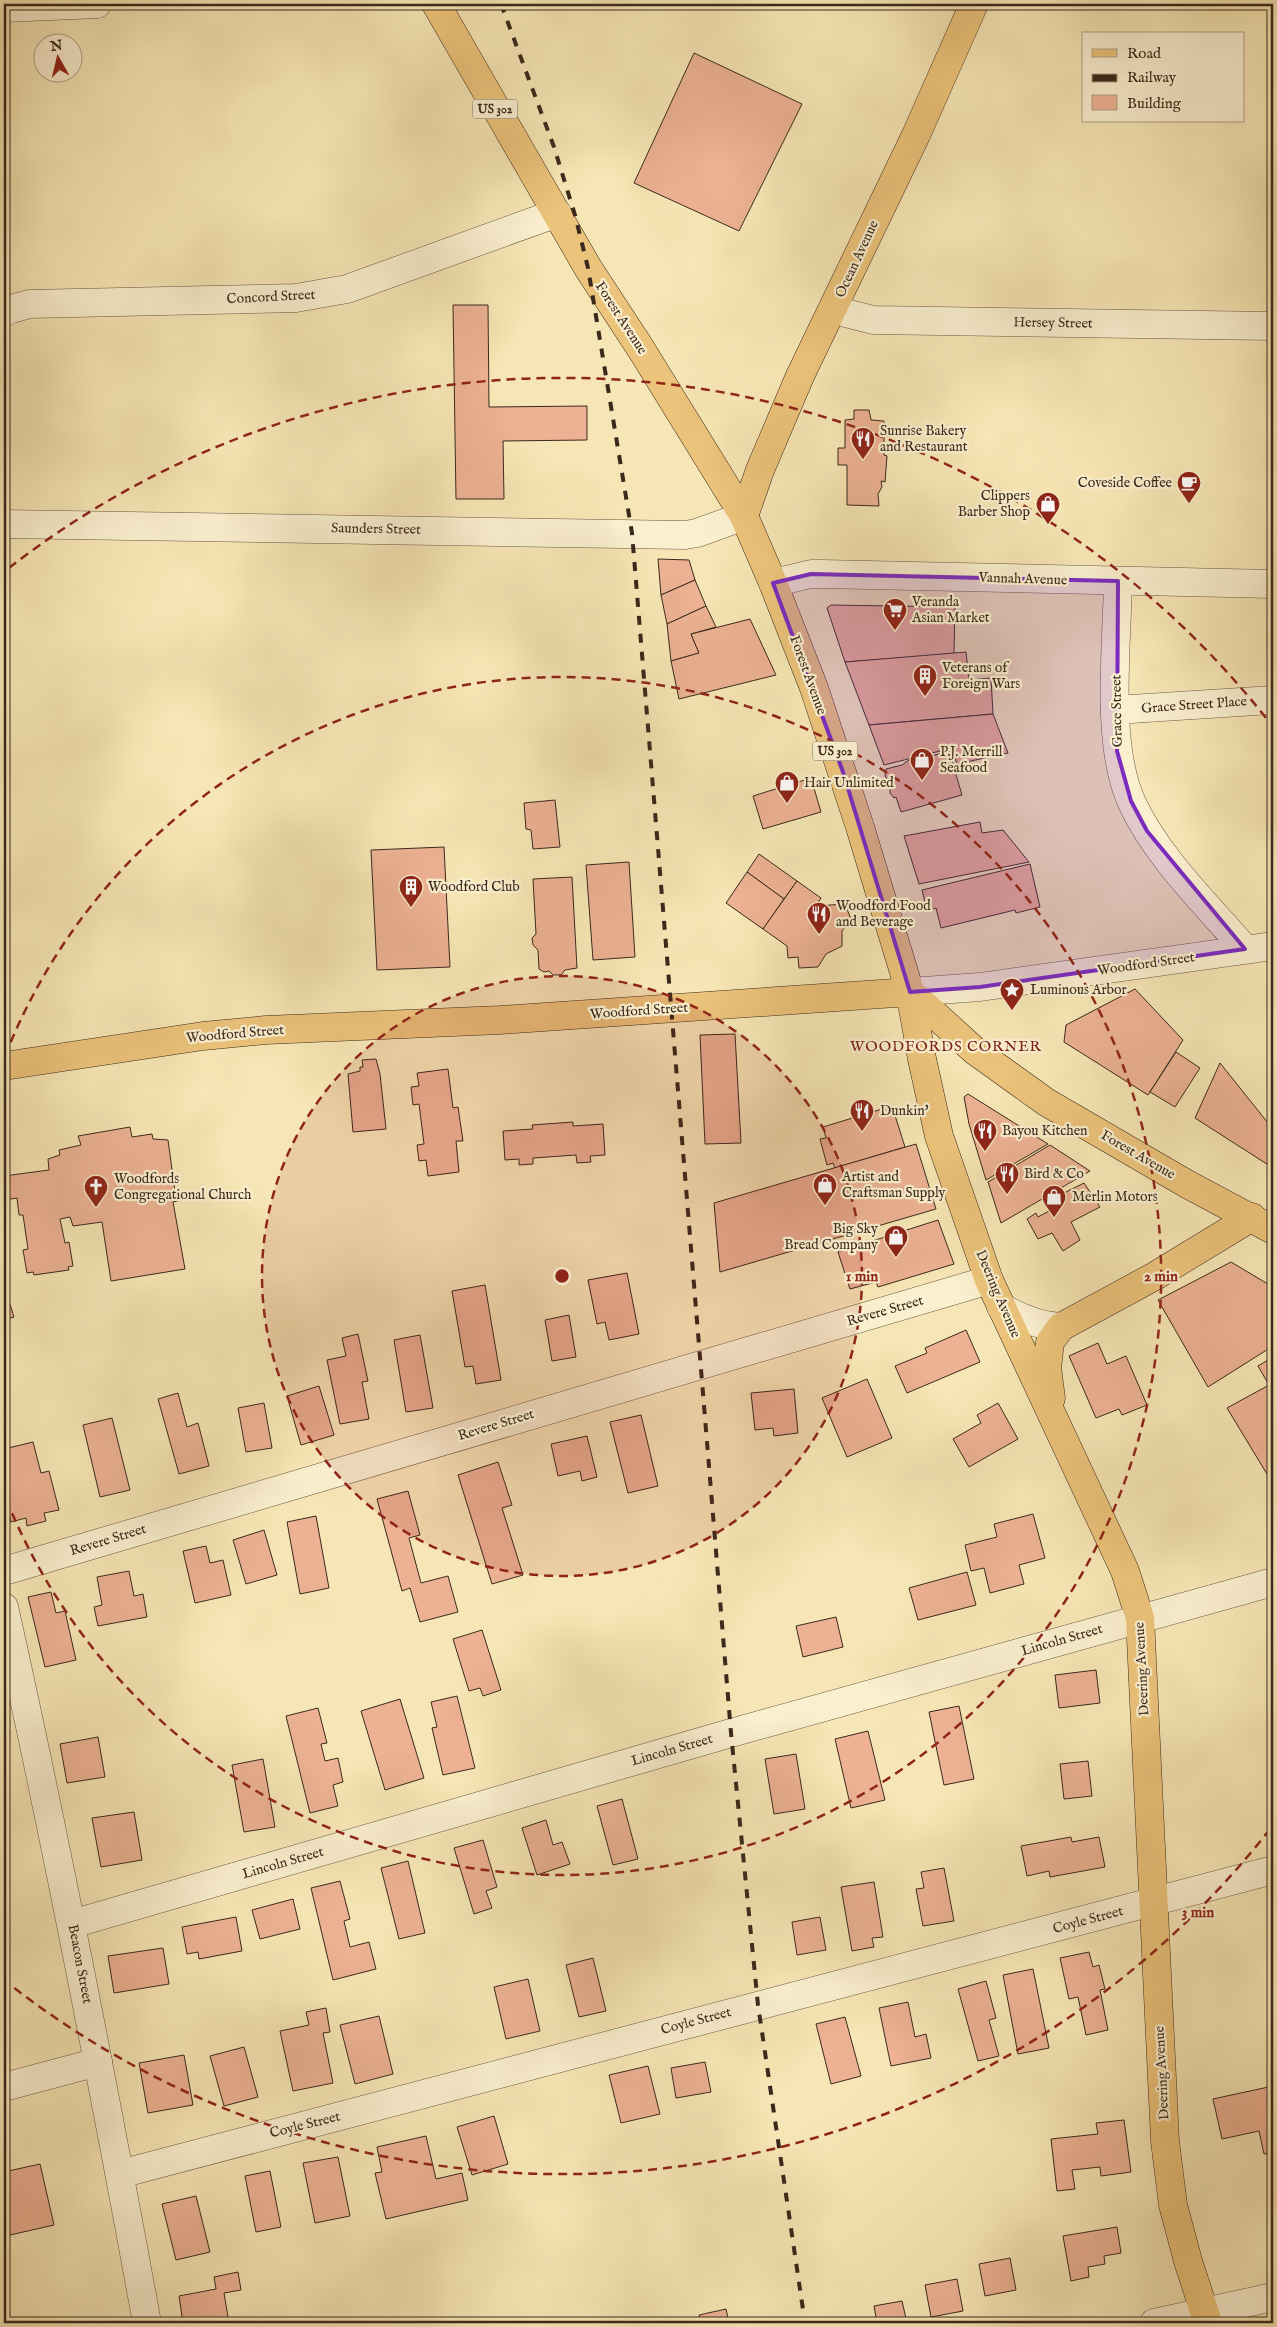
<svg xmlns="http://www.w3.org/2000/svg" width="1277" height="2327" viewBox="0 0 1277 2327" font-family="'IM FELL English',serif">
<rect width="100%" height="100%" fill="#f7e6b5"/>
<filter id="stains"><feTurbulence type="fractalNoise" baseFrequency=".004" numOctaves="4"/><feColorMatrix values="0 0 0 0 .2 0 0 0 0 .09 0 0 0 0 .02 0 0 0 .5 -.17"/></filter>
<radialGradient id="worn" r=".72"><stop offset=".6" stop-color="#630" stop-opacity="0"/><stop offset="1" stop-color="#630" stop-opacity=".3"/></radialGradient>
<g fill="#ecb293" stroke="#3a291c">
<polygon points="694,53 802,104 739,231 634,183"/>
<polygon points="453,305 488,305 489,407 587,406 587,440 503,441 504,499 456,499"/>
<polygon points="854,410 869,410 871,420 884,421 884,455 887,456 885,482 881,481 882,487 878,494 879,506 847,505 847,465 838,465 838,448 845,448 845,420 854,419"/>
<polygon points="658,559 689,560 695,580 661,595"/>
<polygon points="695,580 706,606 667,624 661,595"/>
<polygon points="831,605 955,607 954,654 845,662 827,608"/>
<polygon points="706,606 716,627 691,634 699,653 671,661 667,624"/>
<polygon points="750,619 776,675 679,699 671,661 699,653 691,634"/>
<polygon points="966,652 969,680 991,678 993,714 869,725 845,662"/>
<polygon points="993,714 1008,753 957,764 952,748 884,765 869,725"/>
<polygon points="949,751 962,795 901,812 896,797 894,798 890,793 890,785 885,776 886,769 902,765 909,760 914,761"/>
<polygon points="811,778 821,812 763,829 753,796"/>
<polygon points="555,800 560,847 533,849 531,830 526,829 524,803"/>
<polygon points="980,822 982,833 1003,830 1029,862 919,884 904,836"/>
<polygon points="444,847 450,967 377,970 371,850"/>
<polygon points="759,854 797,881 784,899 747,872"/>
<polygon points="629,862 635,957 593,960 586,865"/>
<polygon points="1030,864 1040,907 1016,913 1015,910 941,928 936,908 927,911 922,890"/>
<polygon points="747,872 784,899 763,929 726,903"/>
<polygon points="572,877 577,968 565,970 561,975 553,975 549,971 544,972 539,969 538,950 533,945 532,938 536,934 533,879"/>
<polygon points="797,881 821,898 816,906 845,904 851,919 842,931 842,946 826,954 818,967 799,968 798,957 788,958 787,946 763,929"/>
<polygon points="1135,989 1183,1040 1148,1095 1064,1042 1066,1025"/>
<polygon points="735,1034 741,1143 705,1144 700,1035"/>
<polygon points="1176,1052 1200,1068 1175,1107 1150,1092"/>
<polygon points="376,1059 380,1074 386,1129 353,1132 348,1074 360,1071 360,1067 363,1067 362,1060"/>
<polygon points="1220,1063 1268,1123 1273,1127 1273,1168 1195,1118"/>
<polygon points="448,1069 453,1108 458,1107 463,1141 456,1141 459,1172 428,1176 426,1160 419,1161 417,1145 424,1144 419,1104 413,1105 411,1087 419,1086 417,1073"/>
<polygon points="968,1094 1048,1144 986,1180 969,1124 964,1097"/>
<polygon points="892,1106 905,1147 835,1168 833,1163 827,1165 820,1139 826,1138 823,1127"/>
<polygon points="573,1122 573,1126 603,1124 605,1155 590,1156 591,1162 577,1163 576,1155 533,1158 533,1164 519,1165 519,1159 505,1160 503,1131 533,1129 532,1125"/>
<polygon points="130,1127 132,1137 152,1134 153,1139 168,1140 175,1192 180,1190 182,1200 173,1202 185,1269 111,1281 102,1222 73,1226 70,1217 60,1219 65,1243 69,1242 73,1266 68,1267 69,1270 34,1275 33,1272 27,1273 23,1250 28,1249 23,1215 19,1215 17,1198 4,1200 4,1176 49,1170 48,1159 60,1155 59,1150 81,1145 78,1136"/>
<polygon points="916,1144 936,1209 720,1272 714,1203"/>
<polygon points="1050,1145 1090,1171 1001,1223 988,1182"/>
<polygon points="1084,1183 1100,1207 1071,1222 1080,1240 1063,1251 1052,1233 1038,1239 1027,1219 1036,1213 1038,1217 1062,1204 1058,1196"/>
<polygon points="938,1220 954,1264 878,1287 876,1282 850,1289 838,1252"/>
<polygon points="1231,1262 1273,1287 1273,1346 1208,1387 1158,1300"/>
<polygon points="627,1273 639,1334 609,1340 605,1322 597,1324 588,1280"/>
<polygon points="4,1285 14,1317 4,1320 6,1327 4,1328"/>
<polygon points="485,1285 501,1380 476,1384 473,1366 465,1367 452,1291"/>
<polygon points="569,1315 576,1357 552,1361 545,1320"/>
<polygon points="966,1330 980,1362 907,1393 895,1366 927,1353 925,1348"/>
<polygon points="358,1334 368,1381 362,1382 369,1419 340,1424 327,1360 346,1356 342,1338"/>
<polygon points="420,1335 433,1408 406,1412 394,1340"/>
<polygon points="1098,1343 1107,1364 1126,1356 1147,1405 1122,1415 1119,1409 1096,1418 1069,1356"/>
<polygon points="1273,1357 1273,1484 1227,1408 1269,1385 1258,1366"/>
<polygon points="867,1379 892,1438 847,1457 822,1398"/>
<polygon points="319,1386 334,1435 301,1445 287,1396"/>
<polygon points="794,1389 798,1433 774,1436 773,1428 755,1430 751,1393"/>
<polygon points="178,1393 187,1427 198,1423 209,1466 179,1474 158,1399"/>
<polygon points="264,1403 272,1448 246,1452 238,1408"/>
<polygon points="998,1403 1018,1439 969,1467 953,1439 981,1423 977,1415"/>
<polygon points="641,1415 658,1486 628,1493 610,1422"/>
<polygon points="112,1418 130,1490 100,1497 83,1425"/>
<polygon points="587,1436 597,1477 582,1481 580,1471 558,1476 551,1444"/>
<polygon points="33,1442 41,1473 49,1471 59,1510 44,1513 46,1521 27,1526 26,1518 11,1522 4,1495 4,1449"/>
<polygon points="498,1462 512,1505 502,1508 523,1575 492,1584 458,1475"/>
<polygon points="408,1491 420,1535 409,1538 421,1583 448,1576 458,1612 420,1622 410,1588 402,1591 377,1499"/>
<polygon points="1033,1514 1045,1558 1019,1565 1024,1584 990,1593 984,1568 971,1571 965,1545 997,1537 994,1524"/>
<polygon points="316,1516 329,1588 300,1594 287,1522"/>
<polygon points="264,1530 277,1575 246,1584 233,1540"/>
<polygon points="206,1546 210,1563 223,1560 231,1595 195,1603 183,1551"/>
<polygon points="129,1571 134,1596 143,1594 147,1617 98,1626 94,1607 102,1605 97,1577"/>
<polygon points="967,1572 976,1605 918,1620 909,1588"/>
<polygon points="51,1592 56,1613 65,1611 76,1660 45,1667 28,1597"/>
<polygon points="836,1617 843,1647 803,1657 796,1626"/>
<polygon points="482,1630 501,1690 483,1696 480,1688 469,1691 453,1639"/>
<polygon points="1096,1670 1100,1703 1059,1708 1055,1675"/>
<polygon points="457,1696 475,1768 443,1775 432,1728 437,1727 431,1702"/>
<polygon points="400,1699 424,1778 385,1790 361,1711"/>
<polygon points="959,1706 974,1779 944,1785 929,1712"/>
<polygon points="318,1708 327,1743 321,1744 325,1761 338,1758 343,1782 333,1785 338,1806 310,1813 286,1716"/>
<polygon points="868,1731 885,1800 851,1808 835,1739"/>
<polygon points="98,1737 105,1777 67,1783 60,1744"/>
<polygon points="796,1754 805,1809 774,1814 765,1759"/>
<polygon points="263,1759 275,1827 244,1832 232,1765"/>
<polygon points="1088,1761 1092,1796 1064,1799 1060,1764"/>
<polygon points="622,1799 638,1859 613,1865 597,1806"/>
<polygon points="134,1812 142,1860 101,1867 92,1818"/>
<polygon points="546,1820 553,1845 562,1842 570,1864 537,1875 522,1828"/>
<polygon points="1071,1837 1072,1842 1099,1837 1105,1867 1050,1877 1049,1871 1027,1876 1021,1846"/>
<polygon points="483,1840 497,1887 486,1891 492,1908 474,1914 454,1848"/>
<polygon points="408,1861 425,1933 399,1939 381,1868"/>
<polygon points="944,1868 954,1921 923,1926 916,1889 924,1888 921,1872"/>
<polygon points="340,1881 350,1919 344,1921 350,1947 369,1942 376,1969 333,1980 311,1888"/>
<polygon points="874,1882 883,1937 872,1938 874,1947 852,1951 841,1887"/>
<polygon points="293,1899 300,1929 260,1939 252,1910"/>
<polygon points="236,1917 242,1951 199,1959 198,1952 187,1954 182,1927"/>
<polygon points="820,1917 826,1950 797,1955 792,1922"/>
<polygon points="163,1948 169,1984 114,1993 108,1956"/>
<polygon points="1089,1952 1093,1967 1099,1965 1105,1989 1100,1990 1108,2030 1086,2035 1078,1997 1069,1999 1060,1958"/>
<polygon points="593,1958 606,2011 579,2017 566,1965"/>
<polygon points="1033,1969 1049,2048 1018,2054 1003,1975"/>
<polygon points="528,1979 540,2031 506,2039 494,1987"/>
<polygon points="986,1981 996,2018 989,2020 999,2056 978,2061 958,1989"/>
<polygon points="908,2002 915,2037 926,2034 931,2058 891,2066 879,2008"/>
<polygon points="326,2008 330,2032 323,2033 333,2083 293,2091 280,2031 309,2025 306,2012"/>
<polygon points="379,2016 393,2074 355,2084 340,2025"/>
<polygon points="845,2017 861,2076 831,2084 816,2024"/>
<polygon points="244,2047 258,2097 224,2106 210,2056"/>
<polygon points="184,2055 193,2105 148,2113 139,2063"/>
<polygon points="705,2062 711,2092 676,2098 671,2068"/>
<polygon points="648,2066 660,2114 621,2123 609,2075"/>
<polygon points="1273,2086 1273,2152 1264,2154 1259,2131 1222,2139 1213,2099"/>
<polygon points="494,2116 508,2164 472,2175 457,2127"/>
<polygon points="1124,2120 1131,2172 1101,2176 1100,2167 1072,2170 1075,2189 1057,2191 1051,2139 1098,2134 1096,2123"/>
<polygon points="426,2136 436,2179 462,2173 468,2200 386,2219 375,2173 382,2172 377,2147"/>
<polygon points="338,2157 350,2216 315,2223 303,2163"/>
<polygon points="40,2164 54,2225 10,2235 4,2210 4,2172"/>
<polygon points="270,2171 281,2227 256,2232 245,2176"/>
<polygon points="196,2196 210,2252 176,2260 162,2204"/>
<polygon points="1117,2227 1121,2253 1104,2256 1105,2264 1088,2267 1089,2277 1071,2281 1063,2236"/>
<polygon points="1010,2258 1016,2290 985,2296 979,2264"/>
<polygon points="238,2272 241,2290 224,2293 229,2323 183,2323 179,2296 216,2289 214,2277"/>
<polygon points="957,2279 963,2311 931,2317 925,2285"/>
<polygon points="902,2301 907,2323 877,2323 874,2306"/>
<polygon points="726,2309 729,2323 701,2323 699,2315"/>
</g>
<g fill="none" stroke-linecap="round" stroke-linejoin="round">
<defs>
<g id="minor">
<polyline points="4,8 97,4"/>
<polyline points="834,310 873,320 1273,326"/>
<polyline points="4,313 8,310 29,304 296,298 347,289 557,213"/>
<polyline points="4,524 685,535 697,533 744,516"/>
<path d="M1118,581C1117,646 1105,744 1132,803C1157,857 1207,905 1245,949"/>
<polyline points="773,583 811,574 822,574 1273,584"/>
<polyline points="1115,710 1273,700"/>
<polyline points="910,992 980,987 1273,946"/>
<path d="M1001,1307C1020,1318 1039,1326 1061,1327"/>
<polyline points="4,1571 989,1280"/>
<path d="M4,1607C57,1844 103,2083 147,2323"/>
<polyline points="72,1924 731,1733 1273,1582"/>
<polyline points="4,2087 98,2062"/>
<polyline points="120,2174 1273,1870"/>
<polyline points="1154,2323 1273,2297"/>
</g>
<g id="major">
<polyline points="744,516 760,470 800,376 916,135 974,4"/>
<polyline points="4,1066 203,1036 266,1030 500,1020 910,992 922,1059 939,1136 989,1280 1125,1571 1140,1618 1165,2141 1173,2205 1188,2261 1208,2323"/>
<polyline points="1051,1398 1047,1368 1050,1342 1061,1327 1155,1276 1252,1217"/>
</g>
<polyline id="highway" points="436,4 588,268 641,349 744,516 773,583 814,688 860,827 910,992 975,1051 1046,1102 1187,1184 1273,1230"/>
</defs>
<use href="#minor" stroke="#695842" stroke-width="29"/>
<use href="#major" stroke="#3a291c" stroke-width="29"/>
<use href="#highway" stroke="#3a291c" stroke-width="29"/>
<use href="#minor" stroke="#faefcf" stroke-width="28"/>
<use href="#major" stroke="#ecc37a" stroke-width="28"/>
<use href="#highway" stroke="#ecc37a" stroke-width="28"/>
<polyline stroke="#3a291c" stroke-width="4" stroke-dasharray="9 9" stroke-linecap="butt" points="501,4 554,147 575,215 588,268 632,533 731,1733 758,2005 805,2323"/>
</g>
<path fill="#7b2cbf" fill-opacity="0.2" stroke="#7b2cbf" stroke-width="4" stroke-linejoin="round" d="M811,574L1118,581L1117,751L1131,801L1147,831L1245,949L980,987L910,992L843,772L773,583Z"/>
<circle cx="562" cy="1276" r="300" fill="#8f2418" fill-opacity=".12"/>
<g fill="none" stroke="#8f2418" stroke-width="2.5" stroke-dasharray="9 6">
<circle cx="562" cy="1276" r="300"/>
<path d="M5 1056A599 599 0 1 1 5 1496"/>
<path d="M1270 1829A899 899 0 0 1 9 1984M9 568A899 899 0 0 1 1270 723"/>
</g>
<defs>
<symbol id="restaurant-pin" viewBox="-11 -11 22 30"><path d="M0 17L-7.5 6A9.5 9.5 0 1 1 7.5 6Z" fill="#8f2418" stroke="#faefcf"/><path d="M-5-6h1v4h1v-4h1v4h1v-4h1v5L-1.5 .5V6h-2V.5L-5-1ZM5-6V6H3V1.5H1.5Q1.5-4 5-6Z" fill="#fff"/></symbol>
<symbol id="cafe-pin" viewBox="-11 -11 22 30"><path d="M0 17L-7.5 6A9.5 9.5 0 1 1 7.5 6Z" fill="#8f2418" stroke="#faefcf"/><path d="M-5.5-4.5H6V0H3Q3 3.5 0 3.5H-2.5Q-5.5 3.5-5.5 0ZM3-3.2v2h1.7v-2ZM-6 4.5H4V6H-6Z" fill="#fff"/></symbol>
<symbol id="shop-pin" viewBox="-11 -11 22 30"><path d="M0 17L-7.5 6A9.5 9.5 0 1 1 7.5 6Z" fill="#8f2418" stroke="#faefcf"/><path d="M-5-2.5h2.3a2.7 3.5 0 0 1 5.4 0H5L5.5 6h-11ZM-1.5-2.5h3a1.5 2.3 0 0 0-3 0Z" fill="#fff"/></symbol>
<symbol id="supermarket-pin" viewBox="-11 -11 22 30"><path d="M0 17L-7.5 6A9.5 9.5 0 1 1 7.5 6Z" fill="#8f2418" stroke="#faefcf"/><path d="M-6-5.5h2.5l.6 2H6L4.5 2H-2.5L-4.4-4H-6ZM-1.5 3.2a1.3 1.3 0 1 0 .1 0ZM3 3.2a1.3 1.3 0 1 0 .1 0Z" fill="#fff"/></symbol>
<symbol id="building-pin" viewBox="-11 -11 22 30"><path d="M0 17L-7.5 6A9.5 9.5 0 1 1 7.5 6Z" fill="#8f2418" stroke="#faefcf"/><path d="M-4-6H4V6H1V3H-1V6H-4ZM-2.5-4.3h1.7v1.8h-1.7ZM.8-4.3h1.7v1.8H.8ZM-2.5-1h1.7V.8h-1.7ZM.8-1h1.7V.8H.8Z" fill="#fff"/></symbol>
<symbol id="sight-pin" viewBox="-11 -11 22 30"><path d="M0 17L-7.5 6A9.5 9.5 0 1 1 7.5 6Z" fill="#8f2418" stroke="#faefcf"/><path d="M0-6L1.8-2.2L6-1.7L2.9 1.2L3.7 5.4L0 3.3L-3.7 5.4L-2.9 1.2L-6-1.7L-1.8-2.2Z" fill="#fff"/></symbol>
<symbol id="church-pin" viewBox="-11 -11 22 30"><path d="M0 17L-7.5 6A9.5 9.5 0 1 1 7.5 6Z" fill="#8f2418" stroke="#faefcf"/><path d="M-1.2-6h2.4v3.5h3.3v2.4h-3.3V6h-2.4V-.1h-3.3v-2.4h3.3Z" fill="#fff"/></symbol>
</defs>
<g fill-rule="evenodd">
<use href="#restaurant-pin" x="849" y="425" width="28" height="38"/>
<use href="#cafe-pin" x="1175" y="469" width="28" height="38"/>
<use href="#shop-pin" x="1034" y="490" width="28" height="38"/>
<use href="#supermarket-pin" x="881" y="596" width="28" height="38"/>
<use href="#building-pin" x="911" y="662" width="28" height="38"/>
<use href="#shop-pin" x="908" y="746" width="28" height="38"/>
<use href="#shop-pin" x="773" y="769" width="28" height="38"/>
<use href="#building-pin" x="397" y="873" width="28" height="38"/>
<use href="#restaurant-pin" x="805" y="900" width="28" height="38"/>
<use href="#sight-pin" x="998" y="976" width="28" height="38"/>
<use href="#restaurant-pin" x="848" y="1097" width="28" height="38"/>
<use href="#restaurant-pin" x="971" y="1117" width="28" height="38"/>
<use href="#restaurant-pin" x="993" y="1160" width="28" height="38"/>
<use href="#shop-pin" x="811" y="1171" width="28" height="38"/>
<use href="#church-pin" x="82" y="1173" width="28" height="38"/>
<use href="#shop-pin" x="1040" y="1183" width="28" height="38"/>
<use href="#shop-pin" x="882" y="1223" width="28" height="38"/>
</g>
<g text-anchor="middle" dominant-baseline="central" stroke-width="4.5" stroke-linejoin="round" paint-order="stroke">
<g fill="#faefcf" stroke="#746452" stroke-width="1">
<rect x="472.5" y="99.5" width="45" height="19" rx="4"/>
<rect x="812.5" y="741.5" width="45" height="19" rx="4"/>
</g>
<g font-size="12" font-weight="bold" fill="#3a291c">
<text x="495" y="109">US 302</text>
<text x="835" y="751">US 302</text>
</g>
<g font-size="14" fill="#3a291c" stroke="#faefcf">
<text transform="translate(857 259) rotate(-65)">Ocean Avenue</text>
<text transform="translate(271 297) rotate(-3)">Concord Street</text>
<text transform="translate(621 318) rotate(57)">Forest Avenue</text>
<text transform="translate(1053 323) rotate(1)">Hersey Street</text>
<text transform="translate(376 529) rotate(1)">Saunders Street</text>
<text transform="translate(1023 579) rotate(2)">Vannah Avenue</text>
<text transform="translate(808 675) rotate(70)">Forest Avenue</text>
<text transform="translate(1194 705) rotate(-4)">Grace Street Place</text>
<text transform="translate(1117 711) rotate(-91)">Grace Street</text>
<text transform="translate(1146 964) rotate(-8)">Woodford Street</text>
<text transform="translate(639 1011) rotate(-4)">Woodford Street</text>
<text transform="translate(235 1034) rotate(-5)">Woodford Street</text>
<text transform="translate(1138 1155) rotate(30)">Forest Avenue</text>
<text transform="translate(998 1294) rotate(67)">Deering Avenue</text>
<text transform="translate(885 1311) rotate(-16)">Revere Street</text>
<text transform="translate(496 1425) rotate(-17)">Revere Street</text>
<text transform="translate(108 1540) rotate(-17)">Revere Street</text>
<text transform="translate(1062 1640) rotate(-16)">Lincoln Street</text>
<text transform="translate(1142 1669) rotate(-93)">Deering Avenue</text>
<text transform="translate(672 1750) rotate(-16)">Lincoln Street</text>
<text transform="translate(283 1863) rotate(-16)">Lincoln Street</text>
<text transform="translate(1088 1920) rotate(-15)">Coyle Street</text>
<text transform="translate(80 1964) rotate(79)">Beacon Street</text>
<text transform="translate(696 2021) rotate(-15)">Coyle Street</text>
<text transform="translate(1162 2073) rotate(-93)">Deering Avenue</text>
<text transform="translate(305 2125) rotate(-14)">Coyle Street</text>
</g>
<g font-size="14" fill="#3a291c" stroke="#faefcf" text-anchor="start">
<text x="880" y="431">Sunrise Bakery<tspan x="880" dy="16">and Restaurant</tspan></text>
<text x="1172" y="483" text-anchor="end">Coveside Coffee</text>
<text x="1030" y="496" text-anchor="end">Clippers<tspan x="1030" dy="16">Barber Shop</tspan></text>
<text x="912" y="602">Veranda<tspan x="912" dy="16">Asian Market</tspan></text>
<text x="942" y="668">Veterans of<tspan x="942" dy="16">Foreign Wars</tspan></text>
<text x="940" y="752">P.J. Merrill<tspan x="940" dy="16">Seafood</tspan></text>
<text x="804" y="783">Hair Unlimited</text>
<text x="428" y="887">Woodford Club</text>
<text x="836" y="906">Woodford Food<tspan x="836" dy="16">and Beverage</tspan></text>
<text x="1030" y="990">Luminous Arbor</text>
<text x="880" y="1111">Dunkin'</text>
<text x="1002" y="1131">Bayou Kitchen</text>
<text x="1024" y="1174">Bird &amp; Co</text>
<text x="842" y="1177">Artist and<tspan x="842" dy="16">Craftsman Supply</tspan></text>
<text x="114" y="1179">Woodfords<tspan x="114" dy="16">Congregational Church</tspan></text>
<text x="1072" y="1197">Merlin Motors</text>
<text x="878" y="1229" text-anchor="end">Big Sky<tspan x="878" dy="16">Bread Company</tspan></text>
</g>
<g font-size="15" letter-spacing="1" fill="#7a1f14" stroke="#faefcf">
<text x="946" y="1046">WOODFORDS CORNER</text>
</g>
</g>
<circle cx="562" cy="1276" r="8" fill="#8f2418" stroke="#faefcf" stroke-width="2.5"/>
<g font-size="15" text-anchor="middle" font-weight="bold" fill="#8f2418" stroke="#faefcf" stroke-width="4.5" stroke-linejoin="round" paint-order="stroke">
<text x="862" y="1281">1 min</text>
<text x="1161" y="1281">2 min</text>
<text x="1198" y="1917">3 min</text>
</g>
<rect width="1277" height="2327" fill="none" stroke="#f7e6b5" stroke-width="20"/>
<rect x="5" y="5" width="1267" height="2317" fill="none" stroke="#3a291c" stroke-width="2.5"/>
<rect x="10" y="10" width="1257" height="2307" fill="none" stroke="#3a291c"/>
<rect x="1082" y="32" width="162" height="90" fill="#faefcf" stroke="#ada087"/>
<rect x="1092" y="49" width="25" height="8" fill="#ecc37a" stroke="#ada087"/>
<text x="1127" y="58" font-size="15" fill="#3a291c">Road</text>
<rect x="1092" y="74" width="25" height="8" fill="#3a291c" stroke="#ada087"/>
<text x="1127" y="82" font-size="15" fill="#3a291c">Railway</text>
<rect x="1092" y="95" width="25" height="15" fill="#ecb293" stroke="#ada087"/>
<text x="1127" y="108" font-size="15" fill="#3a291c">Building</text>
<g transform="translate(58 58) rotate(352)"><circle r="24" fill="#faefcf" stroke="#ada087"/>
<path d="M0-4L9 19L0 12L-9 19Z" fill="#8f2418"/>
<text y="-8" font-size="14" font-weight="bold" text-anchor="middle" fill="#3a291c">N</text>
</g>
<rect width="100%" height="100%" filter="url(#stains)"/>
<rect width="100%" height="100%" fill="url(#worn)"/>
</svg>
